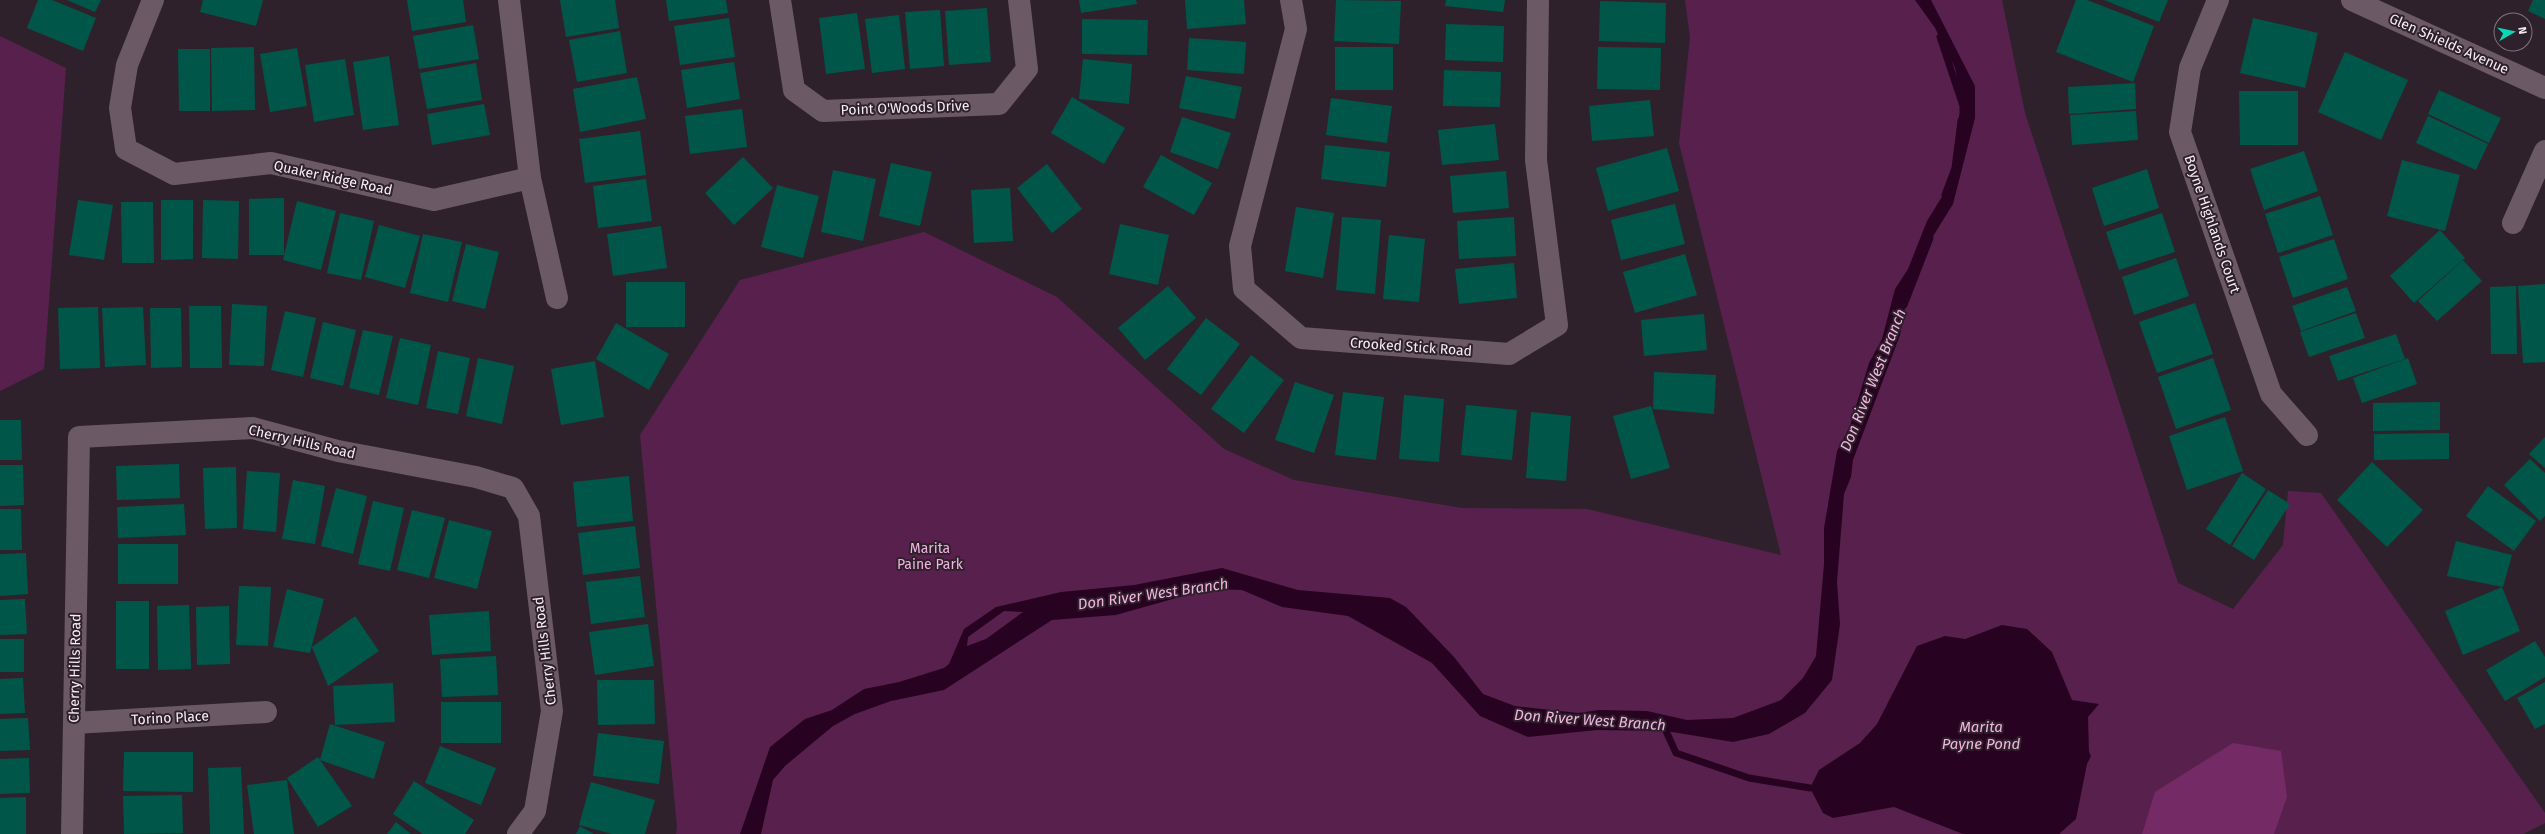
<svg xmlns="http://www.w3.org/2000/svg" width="2545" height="834" viewBox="0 0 2545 834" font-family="'Fira Sans',sans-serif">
<rect width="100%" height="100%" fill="#2f212b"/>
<g fill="#58214d">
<polygon points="1685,0 2002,0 2025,113 2178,583 2233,609 2283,545 2288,491 2321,493 2545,813 2545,823 2523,834 676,834 677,827 640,435 740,280 924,232 1057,297 1224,449 1294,480 1462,508 1587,509 1781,555 1679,143 1690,37"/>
<polygon points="0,36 66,68 44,369 0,391"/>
</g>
<polygon fill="#742a65" points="2233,743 2281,751 2287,797 2274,834 2142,834 2155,792"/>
<g fill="#280321" fill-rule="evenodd">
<path d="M1915,0H1931L1975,86V118L1953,204L1924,251L1909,286L1900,335L1853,460L1851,477L1844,494L1837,582L1840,624L1832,680L1805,713L1769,734L1733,742L1666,731L1597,730L1528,737L1480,716L1432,663L1348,616L1282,607L1242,590L1208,589L1116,615L1052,620L944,690L891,701L855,714L833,726L785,766L773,780L761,834H740L770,747L805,719L832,710L864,689L899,682L944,668L949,664L964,629L996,607L1061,592L1134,585L1222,568L1298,590L1390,598L1406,607L1454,657L1483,694L1515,706L1578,713L1599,710L1647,711L1687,720L1733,718L1781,700L1803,678L1816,656L1824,564V528L1837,451L1850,426L1869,363L1882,339L1895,289L1908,269L1927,221L1951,182L1961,135L1958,121L1962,101L1955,68L1935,28ZM1004,611L1023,612L986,639L967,646L968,637Z"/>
<polygon points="2002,625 2027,629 2052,652 2072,700 2099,704 2088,717 2089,752 2091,756 2087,764 2076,819 2059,834 1963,834 1894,807 1833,818 1823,813 1810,788 1819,770 1860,743 1877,724 1917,646 1945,636 1965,639"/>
</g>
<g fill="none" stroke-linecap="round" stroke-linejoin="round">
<g stroke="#280321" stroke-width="7">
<polyline points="1940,37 1963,106 1963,111"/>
<polyline points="1945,195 1955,168 1961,121"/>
<polyline points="1904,305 1930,238"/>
<polyline points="1666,731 1676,753 1749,778 1810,788"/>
</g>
</g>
<g fill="#005749">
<polygon points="38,0 52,0 96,18 83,51 27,28"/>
<polygon points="67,0 101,0 95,12"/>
<polygon points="203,0 263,0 256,26 200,12"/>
<polygon points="407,0 463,0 466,22 412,31"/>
<polygon points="560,0 615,0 619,28 566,37"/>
<polygon points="666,0 726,0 728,13 669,21"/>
<polygon points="1079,0 1136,0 1137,4 1081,13"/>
<polygon points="1185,0 1244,0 1246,24 1187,29"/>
<polygon points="1336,0 1401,1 1399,44 1334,41"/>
<polygon points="1446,0 1505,0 1503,12 1445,6"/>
<polygon points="2076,0 2087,0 2154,26 2133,82 2056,52"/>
<polygon points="2104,0 2168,0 2159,22"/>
<polygon points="2533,0 2545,0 2545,19 2528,11"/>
<polygon points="1600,1 1666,3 1665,43 1599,41"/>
<polygon points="987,8 991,62 949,65 945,11"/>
<polygon points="940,10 944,66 910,69 905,12"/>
<polygon points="857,13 865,69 826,74 819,18"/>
<polygon points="899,15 905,69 872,73 865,19"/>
<polygon points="729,18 735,57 680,65 674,26"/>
<polygon points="2253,18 2318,33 2305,88 2240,73"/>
<polygon points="1082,19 1148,20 1147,55 1082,54"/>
<polygon points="1446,24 1504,26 1503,62 1445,60"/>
<polygon points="473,25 479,59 419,69 413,36"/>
<polygon points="620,31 627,73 577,82 569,40"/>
<polygon points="1189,38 1246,42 1244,74 1187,70"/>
<polygon points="254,47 255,110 212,111 211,48"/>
<rect x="1335" y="47" width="58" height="43"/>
<polygon points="1598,47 1661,48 1660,90 1597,89"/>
<polygon points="297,48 307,106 270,112 260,54"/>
<polygon points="178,49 210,49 210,111 179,111"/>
<polygon points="2345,52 2408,80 2381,140 2318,112"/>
<polygon points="389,56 399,125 363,130 353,62"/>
<polygon points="345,59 354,115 314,122 305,65"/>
<polygon points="1083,59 1132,64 1129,104 1079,99"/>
<polygon points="734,62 740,99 687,108 681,70"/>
<polygon points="476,63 482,100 427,109 420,73"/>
<polygon points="1444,70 1501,72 1500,107 1443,106"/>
<polygon points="1186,76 1242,87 1235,119 1179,108"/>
<polygon points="637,77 646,119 580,132 573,89"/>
<polygon points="2135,83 2136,109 2069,114 2068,87"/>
<polygon points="2439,90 2501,118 2489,143 2428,114"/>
<polygon points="2239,91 2298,91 2298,145 2240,145"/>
<polygon points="1072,97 1125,128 1104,164 1051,133"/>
<polygon points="1331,98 1392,106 1387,143 1326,135"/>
<polygon points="1650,100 1654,136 1592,141 1589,106"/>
<polygon points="484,104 490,135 432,145 427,114"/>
<polygon points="742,109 747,147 690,154 685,116"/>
<polygon points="2136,111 2138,140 2072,145 2070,115"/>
<polygon points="2428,116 2488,144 2476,170 2416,143"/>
<polygon points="1182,117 1231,133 1218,169 1170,152"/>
<polygon points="1495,124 1499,160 1442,165 1438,130"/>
<polygon points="640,131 646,175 585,183 579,139"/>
<polygon points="1325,145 1390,152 1386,187 1321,179"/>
<polygon points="1667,148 1679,191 1608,211 1596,168"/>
<polygon points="2304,151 2318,191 2264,210 2250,169"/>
<polygon points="1161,155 1212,183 1194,215 1143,187"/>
<polygon points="743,157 773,188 734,225 705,193"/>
<polygon points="2402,160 2460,175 2445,231 2387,216"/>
<polygon points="891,163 932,172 920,226 879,216"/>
<polygon points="1047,164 1082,209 1052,233 1017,188"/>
<polygon points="2147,169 2159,208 2104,226 2092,188"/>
<polygon points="833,170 876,179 863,241 821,232"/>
<polygon points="1506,171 1509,208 1453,213 1450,176"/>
<polygon points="646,179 652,221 598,228 593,186"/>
<polygon points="777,185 819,196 803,258 761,247"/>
<polygon points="1010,188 1013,241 974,243 971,190"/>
<polygon points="2320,196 2333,235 2278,253 2265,214"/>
<polygon points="284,198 284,255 249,255 249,199"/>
<polygon points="78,200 113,205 104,260 69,255"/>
<polygon points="161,200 193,200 193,259 161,260"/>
<polygon points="203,200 239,201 238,259 202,258"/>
<polygon points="297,201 336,211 321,270 283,260"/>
<polygon points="121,202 153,202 154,263 122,263"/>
<polygon points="1675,204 1685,244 1621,260 1611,220"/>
<polygon points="1296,207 1334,213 1323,278 1285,271"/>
<polygon points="340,213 374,221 361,280 327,273"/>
<polygon points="2162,213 2175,252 2119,270 2106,232"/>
<polygon points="1342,217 1381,220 1375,294 1336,290"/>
<polygon points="1514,217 1516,256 1459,259 1457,221"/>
<polygon points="1120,224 1169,235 1158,285 1109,274"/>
<polygon points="379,225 420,236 405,288 365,277"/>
<polygon points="661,226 667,268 613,276 607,234"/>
<polygon points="2440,230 2465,258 2414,303 2390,276"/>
<polygon points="423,234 462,242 448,302 410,293"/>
<polygon points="1389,235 1425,239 1419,302 1383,299"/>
<polygon points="2334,239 2348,279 2293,298 2279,257"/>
<polygon points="466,244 499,252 485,309 452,301"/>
<polygon points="1685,254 1697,295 1635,313 1623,272"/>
<polygon points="2176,258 2189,296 2134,315 2122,277"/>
<polygon points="2463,260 2482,281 2437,321 2418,301"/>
<polygon points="1514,263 1517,298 1459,304 1455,269"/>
<rect x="626" y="282" width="59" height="45"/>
<polygon points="2545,284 2545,362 2523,363 2518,286"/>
<polygon points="1168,286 1196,318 1145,360 1118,328"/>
<polygon points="2516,286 2517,354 2491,354 2490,287"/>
<polygon points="2347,287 2356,311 2301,331 2292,306"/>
<polygon points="2195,303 2213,354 2157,373 2139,322"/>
<polygon points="232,304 267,306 264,366 229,365"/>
<polygon points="189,306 221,306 222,368 190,368"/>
<polygon points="98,307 100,368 60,369 58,308"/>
<polygon points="143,307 146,365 105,367 102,308"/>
<polygon points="150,308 181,308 182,367 151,368"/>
<polygon points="285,311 316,318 303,377 271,370"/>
<polygon points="2356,313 2365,338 2309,357 2300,332"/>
<polygon points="1704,314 1707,350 1644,356 1641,320"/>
<polygon points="1206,318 1240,344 1201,395 1167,369"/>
<polygon points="323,322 356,330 343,386 310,378"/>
<polygon points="616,323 669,354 649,390 596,359"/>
<polygon points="363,330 393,336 379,395 349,388"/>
<polygon points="2396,334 2405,359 2338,381 2329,356"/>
<polygon points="400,338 431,345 418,405 386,398"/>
<polygon points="438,351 470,358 458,414 426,408"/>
<polygon points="1251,355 1284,380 1244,433 1211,409"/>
<polygon points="478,358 514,366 502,424 466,416"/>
<polygon points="2213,358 2231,410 2176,429 2158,377"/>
<polygon points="2408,358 2417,384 2362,403 2353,378"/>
<polygon points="595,361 604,417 561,425 551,369"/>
<polygon points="1654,372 1716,375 1714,414 1653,409"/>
<polygon points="1295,382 1334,395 1314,453 1275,440"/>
<polygon points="1343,392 1384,397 1376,460 1335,455"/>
<polygon points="1404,395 1444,399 1439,462 1399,459"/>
<polygon points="2440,402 2440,430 2373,431 2373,403"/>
<polygon points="1466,405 1517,410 1512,460 1461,455"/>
<polygon points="1651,406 1670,468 1631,479 1613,416"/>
<polygon points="1531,412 1571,416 1566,481 1526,478"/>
<polygon points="2225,417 2243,471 2187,490 2169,436"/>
<polygon points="0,420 21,420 22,460 0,460"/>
<polygon points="2449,433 2449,459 2374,460 2374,434"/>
<polygon points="2545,437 2545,468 2529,454"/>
<polygon points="2530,459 2545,473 2545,516 2540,521 2504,485"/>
<polygon points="2372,462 2423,510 2387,547 2337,500"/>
<polygon points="179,464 180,498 117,500 116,466"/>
<polygon points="0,465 23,465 24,505 0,506"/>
<polygon points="236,467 237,528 205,529 203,468"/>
<polygon points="247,471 280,473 276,532 243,529"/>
<polygon points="2242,473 2266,489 2230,545 2206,529"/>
<polygon points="629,476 633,521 577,527 573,482"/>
<polygon points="293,480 325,486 315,544 282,539"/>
<polygon points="2488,486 2536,521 2514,551 2466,516"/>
<polygon points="336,488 367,496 353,554 321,546"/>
<polygon points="2268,490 2290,504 2254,560 2232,546"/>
<polygon points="373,501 404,508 390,571 358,564"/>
<polygon points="184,504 186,535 118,538 117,507"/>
<polygon points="0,509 21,509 22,550 0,550"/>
<polygon points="412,510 445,518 429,578 397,570"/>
<polygon points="449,520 492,531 477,589 434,578"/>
<polygon points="635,526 640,568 583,575 578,533"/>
<polygon points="2456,541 2512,555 2503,587 2447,576"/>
<rect x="118" y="544" width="60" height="40"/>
<polygon points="26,553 28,594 0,596 0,554"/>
<polygon points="640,576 645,617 591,624 586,582"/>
<polygon points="239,586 271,587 268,646 236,645"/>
<polygon points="2502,587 2520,631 2463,655 2445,611"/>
<polygon points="287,589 324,599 310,653 273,647"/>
<polygon points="25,599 27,634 0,635 0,600"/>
<rect x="116" y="601" width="33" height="68"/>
<polygon points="189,605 191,669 158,670 157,606"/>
<polygon points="229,606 230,664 197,665 196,607"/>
<polygon points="489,611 491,651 432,655 429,615"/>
<polygon points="355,616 379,651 328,686 312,647"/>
<polygon points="648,624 654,666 595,675 589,632"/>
<rect x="0" y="639" width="24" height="33"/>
<polygon points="2535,641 2545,657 2545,677 2505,701 2486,670"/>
<polygon points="496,656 498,695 442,697 440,659"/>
<polygon points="23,678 25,713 0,714 0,679"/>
<polygon points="597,680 654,680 655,724 598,725"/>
<polygon points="2545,682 2545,724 2535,729 2517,698"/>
<polygon points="393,683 395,722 335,725 333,686"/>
<rect x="441" y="702" width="60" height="41"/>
<polygon points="28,718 30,750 0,751 0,719"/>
<polygon points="330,724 385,742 374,779 320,760"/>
<polygon points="598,733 664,741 659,784 593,776"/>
<polygon points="440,746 496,768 481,805 425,783"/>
<polygon points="124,752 193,752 193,792 123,791"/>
<polygon points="318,757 352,806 318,827 287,778"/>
<polygon points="29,758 30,793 0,794 0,759"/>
<polygon points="241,767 244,834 210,834 208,768"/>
<polygon points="287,780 294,834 254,834 247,785"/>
<polygon points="414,781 474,820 465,834 423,834 393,814"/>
<polygon points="591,782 655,800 645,834 612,834 579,825"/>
<polygon points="182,795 183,833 124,834 123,796"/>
<polygon points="26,797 26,834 0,834 0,798"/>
<polygon points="396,822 411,834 387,834"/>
<polygon points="580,826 594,834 576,834"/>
</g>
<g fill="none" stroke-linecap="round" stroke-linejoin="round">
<g stroke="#6b5a66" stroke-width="22">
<polyline points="153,0 127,65 120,108 126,149 174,174 271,163 434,200 530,178 509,0"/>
<polyline points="780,0 794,90 823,111 999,104 1027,69 1019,0"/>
<polyline points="1291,0 1296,29 1240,246 1244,289 1301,338 1509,354 1557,325 1536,160 1538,0"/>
<polyline points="2218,0 2190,68 2180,132 2271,394 2307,435"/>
<polyline points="530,178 557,298"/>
<polyline points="2513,223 2545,151"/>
<polyline points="74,723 266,712"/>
<polyline points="72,834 79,437 253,428 338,451 476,477 513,488 529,516 552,711 535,811 518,834"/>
</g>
<polyline stroke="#6b5a66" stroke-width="22" points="2352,0 2545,88"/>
</g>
<g text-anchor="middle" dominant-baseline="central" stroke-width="4" stroke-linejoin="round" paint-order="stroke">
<g font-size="14" fill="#f7edf4" stroke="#2f212b">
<text transform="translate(2449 44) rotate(24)">Glen Shields Avenue</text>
<text transform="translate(905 108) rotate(-2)">Point O'Woods Drive</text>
<text transform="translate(333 178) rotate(12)">Quaker Ridge Road</text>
<text transform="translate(2212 224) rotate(71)">Boyne Highlands Court</text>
<text transform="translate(1411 347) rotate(4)">Crooked Stick Road</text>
<text transform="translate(302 442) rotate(13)">Cherry Hills Road</text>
<text transform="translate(545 651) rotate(-97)">Cherry Hills Road</text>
<text transform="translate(75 668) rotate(-89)">Cherry Hills Road</text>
<text transform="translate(170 718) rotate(-3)">Torino Place</text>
</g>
<g font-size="14" fill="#f3b3e2" stroke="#2f212b">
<text x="930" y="548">Marita<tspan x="930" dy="16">Paine Park</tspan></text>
</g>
<g font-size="15" font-style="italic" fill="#f3b4e2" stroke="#2f212b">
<text transform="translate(1873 380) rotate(-68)">Don River West Branch</text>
<text transform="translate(1153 594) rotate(-8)">Don River West Branch</text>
<text transform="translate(1590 720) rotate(4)">Don River West Branch</text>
<text x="1981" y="727">Marita<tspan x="1981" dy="17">Payne Pond</tspan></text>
</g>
</g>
<g transform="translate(2513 32) rotate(81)"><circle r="19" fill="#2f212b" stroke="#7f737b"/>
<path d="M0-3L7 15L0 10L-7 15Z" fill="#0ed5b5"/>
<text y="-6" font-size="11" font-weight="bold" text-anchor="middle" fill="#f7edf4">N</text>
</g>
</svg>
